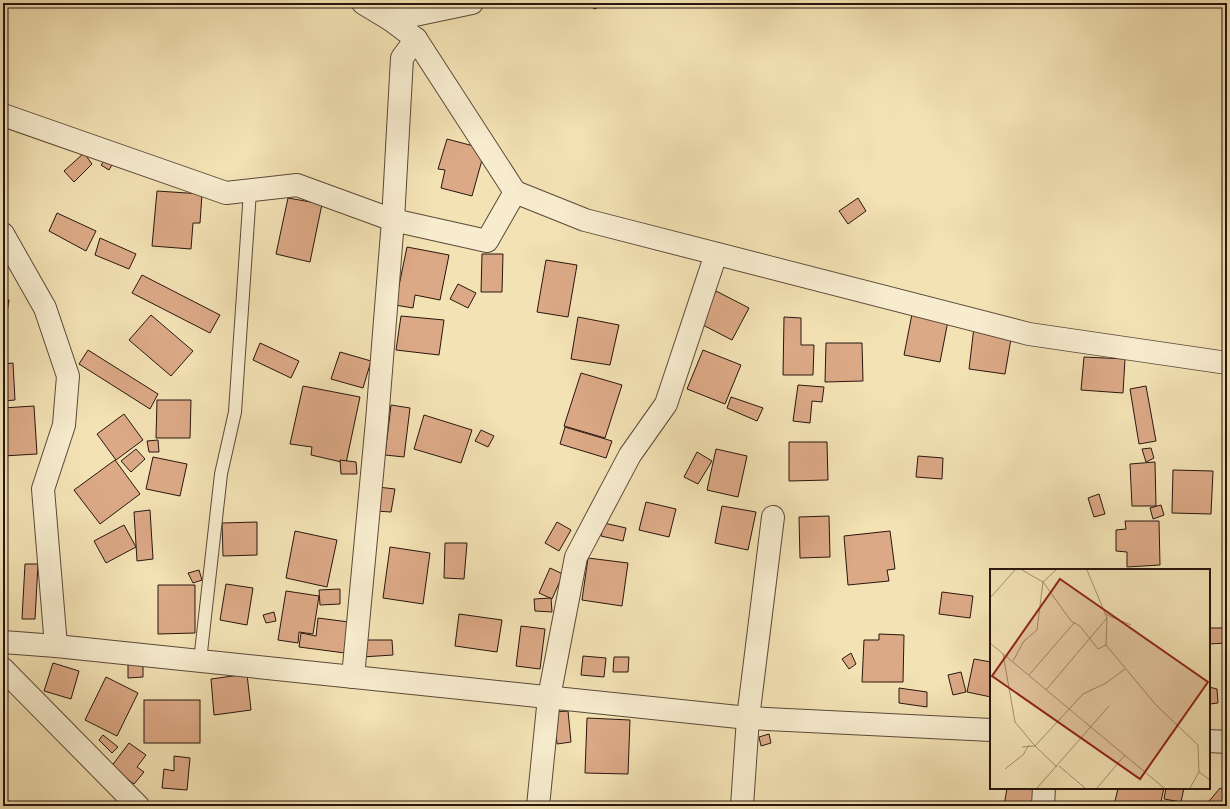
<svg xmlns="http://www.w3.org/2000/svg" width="1230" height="809" viewBox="0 0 1230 809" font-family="'EB Garamond',serif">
<rect width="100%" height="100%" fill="#f3e2b4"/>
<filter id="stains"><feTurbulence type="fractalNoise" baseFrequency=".005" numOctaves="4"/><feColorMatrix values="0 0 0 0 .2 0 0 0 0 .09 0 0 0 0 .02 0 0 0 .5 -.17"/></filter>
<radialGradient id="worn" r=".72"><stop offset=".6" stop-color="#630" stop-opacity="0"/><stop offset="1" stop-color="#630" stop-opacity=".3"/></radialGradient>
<g fill="#dca986" stroke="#28160e">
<polygon points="592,3 610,3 594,9"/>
<polygon points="447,139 485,149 472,196 441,188 445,170 438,169"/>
<polygon points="84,153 92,164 74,182 64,171"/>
<polygon points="109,155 116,158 109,170 101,165"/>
<polygon points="157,191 202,194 200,223 193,223 191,249 152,246"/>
<polygon points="288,198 322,204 310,262 276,254"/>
<polygon points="858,198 866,211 848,224 839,211"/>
<polygon points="57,213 96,231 86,251 49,231"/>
<polygon points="100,238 136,254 129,269 95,255"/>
<polygon points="407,247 449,255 440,300 415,295 413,308 395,305"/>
<polygon points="482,254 503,254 502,292 481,292"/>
<polygon points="546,260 577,265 568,317 537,312"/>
<polygon points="142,275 220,315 210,333 132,293"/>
<polygon points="458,284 476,293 468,308 450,299"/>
<polygon points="716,291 749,308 732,340 699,323"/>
<polygon points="3,299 9,300 3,338"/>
<polygon points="912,314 948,321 940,362 904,355"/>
<polygon points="151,315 193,351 171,376 129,340"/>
<polygon points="401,316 444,320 439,355 396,350"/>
<polygon points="578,317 619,325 610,365 571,359"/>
<polygon points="784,317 801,318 801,345 814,345 813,375 783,375"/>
<polygon points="974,327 1012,333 1005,374 969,369"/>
<polygon points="260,343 299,361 291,378 253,360"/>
<polygon points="826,343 862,343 863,381 825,382"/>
<polygon points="88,350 158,394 150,409 79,364"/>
<polygon points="703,350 741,365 725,404 687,389"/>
<polygon points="340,352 371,361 363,388 331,379"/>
<polygon points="1084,357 1125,359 1123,393 1081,390"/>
<polygon points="13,363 15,400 3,401 3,364"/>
<polygon points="581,373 622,385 605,438 564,426"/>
<polygon points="798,385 824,387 822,402 812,401 810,423 793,421"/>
<polygon points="303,386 360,397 346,463 311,455 312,447 290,444"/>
<polygon points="1146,386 1156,441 1139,444 1130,389"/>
<polygon points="731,397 763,408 757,421 727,408"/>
<polygon points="157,400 191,400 190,438 156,438"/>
<polygon points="391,405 410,408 404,457 385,455"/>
<polygon points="34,406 37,454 3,456 3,408"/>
<polygon points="124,414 143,440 116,460 97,434"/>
<polygon points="424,415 472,430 461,463 414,449"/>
<polygon points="565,427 612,441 606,458 560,444"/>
<polygon points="481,430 494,436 488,447 475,441"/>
<polygon points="158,440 159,452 149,452 147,441"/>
<polygon points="789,442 827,442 828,480 789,481"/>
<polygon points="1151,448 1154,458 1146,462 1142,449"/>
<polygon points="136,449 145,459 131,472 121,461"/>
<polygon points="716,449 747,456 738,497 707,490"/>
<polygon points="697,452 712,461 698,484 684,477"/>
<polygon points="918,456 943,458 942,479 916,477"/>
<polygon points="153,457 187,464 180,496 146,489"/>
<polygon points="115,460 140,494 100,524 74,490"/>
<polygon points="340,460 356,462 357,474 341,474"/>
<polygon points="1155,462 1156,506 1132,506 1130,464"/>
<polygon points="1173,470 1213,471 1211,514 1172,513"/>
<polygon points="378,487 395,489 391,512 376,511"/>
<polygon points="1099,494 1105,514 1094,517 1088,498"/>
<polygon points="646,502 676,509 669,537 639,530"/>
<polygon points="1161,505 1164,515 1153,519 1150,508"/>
<polygon points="722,506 756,512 748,550 715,543"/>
<polygon points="150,510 153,559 137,561 134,512"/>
<polygon points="829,516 830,557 800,558 799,517"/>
<polygon points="1125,521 1159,521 1160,565 1127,567 1127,552 1116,551 1116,530 1126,529"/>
<polygon points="257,522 257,555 223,556 222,523"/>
<polygon points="557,522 571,530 559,551 545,543"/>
<polygon points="604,523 626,528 623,541 601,536"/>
<polygon points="124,525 136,547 106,563 94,541"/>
<polygon points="295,531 337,540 327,587 286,578"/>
<polygon points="890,531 895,569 887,570 889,581 848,585 844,536"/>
<polygon points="445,543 467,543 464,579 444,578"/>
<polygon points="390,547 430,553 423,604 383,598"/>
<polygon points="588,558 628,563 622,606 582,600"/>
<polygon points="25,564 38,564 35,619 22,619"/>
<polygon points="550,568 563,574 552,599 539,593"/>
<polygon points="199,570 202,580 193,583 188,573"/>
<polygon points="226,584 253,588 247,625 220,620"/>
<polygon points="158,585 195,585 195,633 158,634"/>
<polygon points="340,589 340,604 320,605 319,590"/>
<polygon points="286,591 319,596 313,634 299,632 298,643 278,640"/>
<polygon points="942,592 973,596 970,618 939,614"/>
<polygon points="551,598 552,612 535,611 534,599"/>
<polygon points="274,612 276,621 266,623 263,615"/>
<polygon points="459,614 502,620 497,652 455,646"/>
<polygon points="318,618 349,622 345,653 299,647 301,633 316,636"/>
<polygon points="521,626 545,629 540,669 516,666"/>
<polygon points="1209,628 1227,628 1227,643 1209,644"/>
<polygon points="879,634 904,635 903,682 862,682 864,640 879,640"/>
<polygon points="361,640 392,640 393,655 362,657"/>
<polygon points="851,653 856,664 849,669 842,659"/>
<polygon points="128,656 143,656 143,677 128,678"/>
<polygon points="583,656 606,658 604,677 581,675"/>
<polygon points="614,657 629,657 628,672 613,672"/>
<polygon points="974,659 991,662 991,697 967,692"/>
<polygon points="53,663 79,671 71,699 44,691"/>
<polygon points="961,672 966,692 953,695 948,675"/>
<polygon points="247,674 251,710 214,715 211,679"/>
<polygon points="106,677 138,693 117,736 85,720"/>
<polygon points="1209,687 1217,689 1218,703 1210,704"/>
<polygon points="899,688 927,692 927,707 899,703"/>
<rect x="144" y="700" width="56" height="43"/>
<polygon points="568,711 571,742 557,744 554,712"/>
<polygon points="587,718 630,720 628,774 585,773"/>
<polygon points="769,734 771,743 761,746 759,737"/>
<polygon points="103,735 118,747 112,753 99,740"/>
<polygon points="129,743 146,755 137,767 144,772 134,784 111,767"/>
<polygon points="174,756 190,758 187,790 162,788 164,769 174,771"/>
<polygon points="1007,788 1037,788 1034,806 1004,806"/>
<polygon points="1118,788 1164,788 1160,806 1114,806"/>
<polygon points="1166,788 1184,788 1181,802 1164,799"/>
<polygon points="1220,788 1227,793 1227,806 1205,806"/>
<polygon points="418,801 421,806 410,806"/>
</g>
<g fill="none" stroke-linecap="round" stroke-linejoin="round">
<defs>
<polyline id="service" points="200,661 221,474 235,412 250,191"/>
<g id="minor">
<polyline points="363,3 391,20 416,39 515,192"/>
<polyline points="391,20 472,3"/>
<polyline points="3,115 226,193 297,185 393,220 487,241 515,192 585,220 1029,334 1227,363"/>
<polyline points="3,234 45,308 68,376 64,425 43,489 56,646"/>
<polyline points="3,642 56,646 748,718 991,730"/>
<polyline points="3,669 138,806"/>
<polyline points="353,677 377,421 393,220 402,58 416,39"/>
<polyline points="1209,741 1227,742"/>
<polyline points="538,806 549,697 576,557 630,455 666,404 716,254"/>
<polyline points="742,806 748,718 773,517"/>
<polyline points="1043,806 1044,788"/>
</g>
</defs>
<use href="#service" stroke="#5b4938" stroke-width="14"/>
<use href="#minor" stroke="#5b4938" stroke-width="24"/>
<use href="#service" stroke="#f7ecce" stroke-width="12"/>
<use href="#minor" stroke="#f7ecce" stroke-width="22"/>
</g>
<g transform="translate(990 569)">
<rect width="220" height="220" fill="#f3e2b4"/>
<path fill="none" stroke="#a29072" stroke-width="1" d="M32,1L53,13L81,52L90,57L108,80L116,76L166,136L208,176L209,203L200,219M97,1L117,49L116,76M0,29L25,1M115,45L141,56M0,74L174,219M13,85L25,153L45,177L93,125L116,114L135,100M23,92L34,72L47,61L53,13L66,1M39,106L84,54M56,121L117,49M32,178L45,177L67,198M69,197L95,219M15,200L33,186L39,176M209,203L220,211M47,219L119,137M107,219L135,186"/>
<path fill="#8f2418" fill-opacity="0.15" stroke="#8f2418" stroke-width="2" d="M70,10L218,113L150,210L2,107Z"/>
<rect width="220" height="220" fill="none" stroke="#28160e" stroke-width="2"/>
</g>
<rect width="1230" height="809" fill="none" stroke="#f3e2b4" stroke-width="16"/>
<rect x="4" y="4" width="1222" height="801" fill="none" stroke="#28160e" stroke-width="2"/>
<rect x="8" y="8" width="1214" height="793" fill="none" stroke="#28160e"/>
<rect width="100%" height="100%" filter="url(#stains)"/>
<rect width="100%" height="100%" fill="url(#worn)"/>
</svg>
